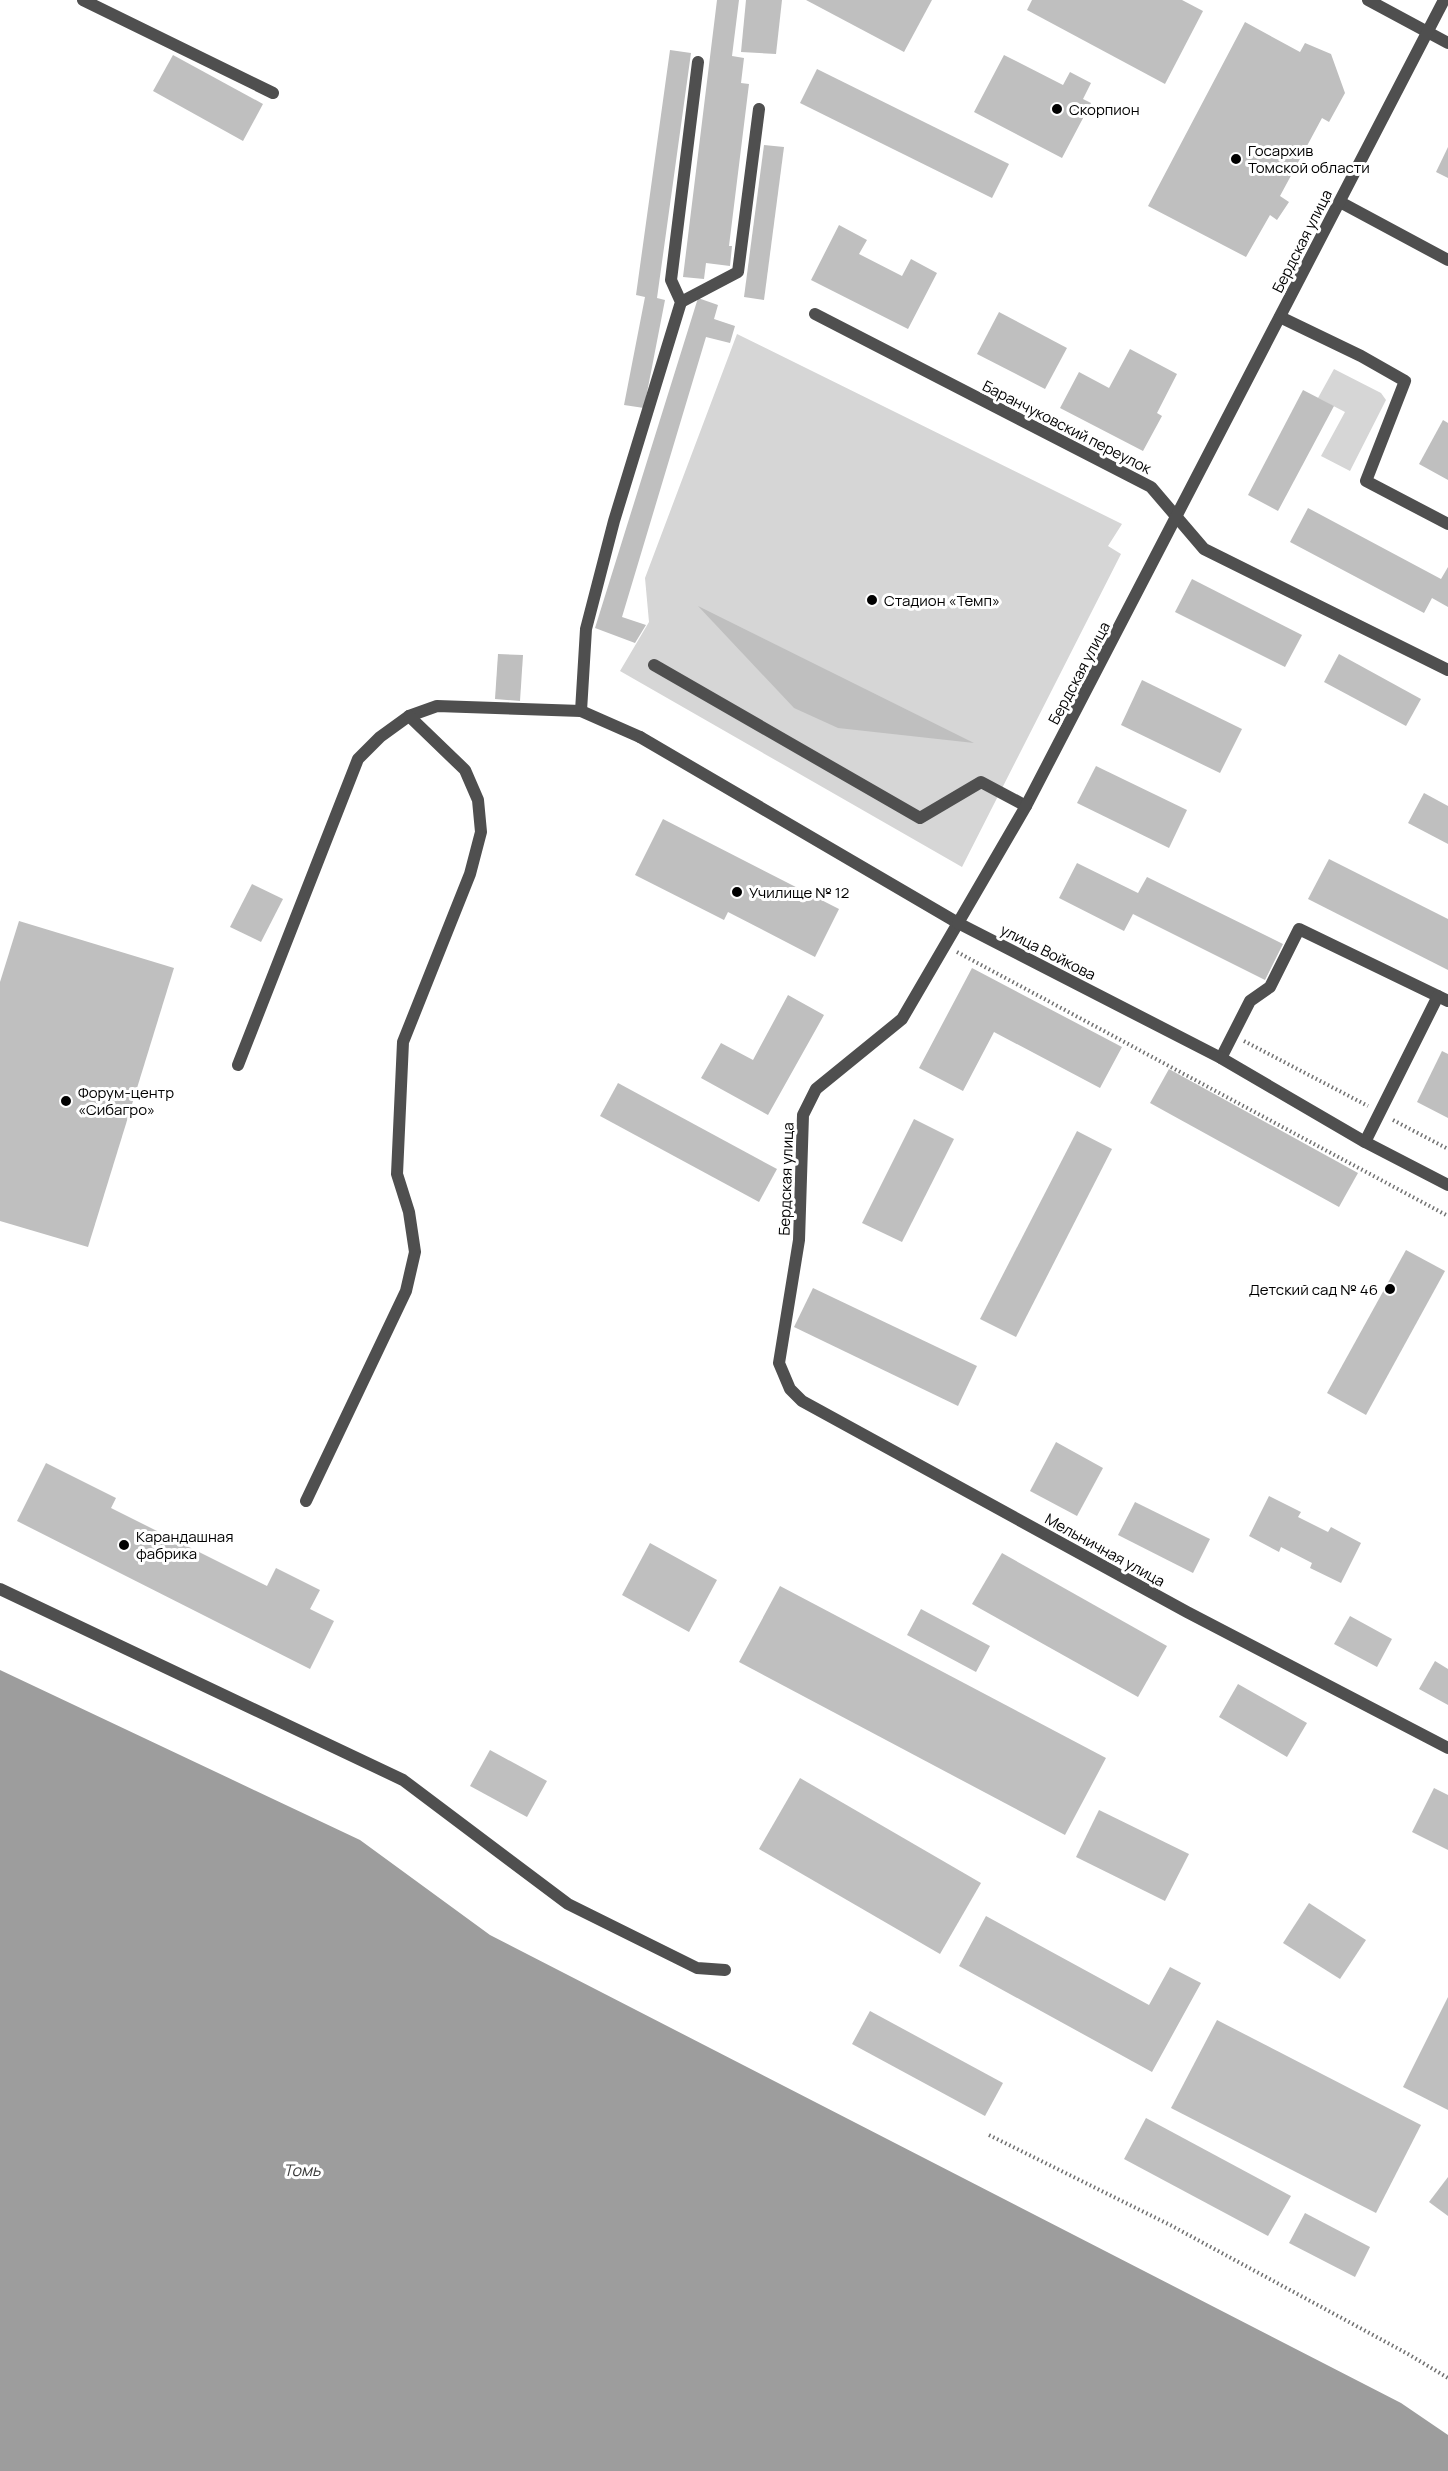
<svg xmlns="http://www.w3.org/2000/svg" width="1448" height="2471" viewBox="0 0 1448 2471" font-family="Manrope,sans-serif">
<rect width="100%" height="100%" fill="#fff"/>
<g fill="#d6d6d6">
<polygon points="737,334 1122,524 1108,546 1121,554 962,867 620,671 649,622 645,578"/>
<polygon points="1334,369 1381,393 1386,400 1350,471 1321,456 1345,412 1318,398"/>
</g>
<polygon fill="#9d9d9d" points="0,1670 360,1840 490,1935 1401,2403 1448,2435 1448,2471 0,2471"/>
<g fill="#bfbfbf">
<polygon points="717,0 739,0 732,56 744,58 741,83 749,84 729,246 732,246 730,266 706,263 704,279 683,277"/>
<polygon points="746,0 782,0 776,54 741,52"/>
<polygon points="806,0 932,0 904,52"/>
<polygon points="1032,0 1182,0 1203,11 1165,84 1027,10"/>
<polygon points="1245,22 1300,52 1305,43 1331,54 1345,93 1329,122 1322,118 1280,196 1289,202 1277,220 1270,215 1246,257 1148,206"/>
<polygon points="670,50 691,53 657,298 665,300 644,408 624,405 645,297 636,295"/>
<polygon points="173,55 263,104 243,141 153,91"/>
<polygon points="1004,55 1063,85 1070,72 1091,83 1083,99 1091,103 1062,158 974,112"/>
<polygon points="817,69 1009,164 992,198 800,103"/>
<polygon points="764,145 784,147 764,300 744,297"/>
<polygon points="1448,147 1448,178 1436,172"/>
<polygon points="839,225 867,240 859,254 902,276 911,259 937,273 908,329 811,280"/>
<polygon points="698,298 718,305 714,319 735,326 730,343 706,337 622,617 646,625 635,643 595,628"/>
<polygon points="999,312 1067,348 1045,389 977,354"/>
<polygon points="1130,349 1177,374 1157,413 1162,416 1143,451 1060,408 1079,372 1109,388"/>
<polygon points="1303,390 1334,406 1278,511 1248,495"/>
<polygon points="1443,420 1448,423 1448,480 1419,464"/>
<polygon points="1308,508 1441,579 1448,567 1448,607 1432,598 1424,613 1290,542"/>
<polygon points="1192,579 1302,635 1285,667 1175,612"/>
<polygon points="698,606 974,743 838,728 794,708"/>
<polygon points="498,654 523,655 520,701 495,699"/>
<polygon points="1339,654 1421,699 1406,726 1324,682"/>
<polygon points="1142,680 1242,729 1220,773 1121,725"/>
<polygon points="1096,766 1187,810 1169,848 1077,803"/>
<polygon points="1424,793 1448,806 1448,844 1408,823"/>
<polygon points="663,819 839,909 815,957 728,912 724,920 635,875"/>
<polygon points="1329,859 1448,919 1448,970 1308,899"/>
<polygon points="1077,863 1138,893 1147,877 1283,944 1265,980 1133,914 1124,931 1059,898"/>
<polygon points="252,884 283,899 261,942 230,927"/>
<polygon points="19,921 174,968 88,1247 0,1221 0,982"/>
<polygon points="972,968 1122,1047 1100,1088 994,1032 963,1091 919,1068"/>
<polygon points="788,995 824,1015 768,1115 701,1078 721,1043 753,1060"/>
<polygon points="1442,1051 1448,1054 1448,1118 1417,1102"/>
<polygon points="1169,1069 1358,1173 1339,1207 1150,1103"/>
<polygon points="618,1083 777,1169 759,1202 600,1116"/>
<polygon points="914,1119 954,1139 902,1242 862,1223"/>
<polygon points="1077,1131 1112,1149 1016,1337 980,1319"/>
<polygon points="1406,1250 1445,1271 1366,1415 1327,1393"/>
<polygon points="813,1288 977,1366 958,1406 794,1327"/>
<polygon points="1056,1442 1103,1468 1077,1516 1030,1491"/>
<polygon points="46,1463 116,1498 111,1508 267,1586 276,1568 320,1590 310,1609 334,1621 310,1669 17,1521"/>
<polygon points="1269,1496 1301,1512 1298,1517 1328,1532 1331,1527 1361,1543 1341,1583 1310,1568 1312,1563 1281,1547 1279,1552 1249,1536"/>
<polygon points="1135,1502 1210,1539 1193,1573 1118,1535"/>
<polygon points="650,1543 717,1580 689,1632 622,1595"/>
<polygon points="1002,1553 1167,1646 1138,1697 972,1604"/>
<polygon points="780,1586 1106,1758 1065,1835 739,1662"/>
<polygon points="921,1609 990,1646 976,1672 907,1635"/>
<polygon points="1350,1616 1392,1639 1377,1667 1334,1644"/>
<polygon points="1435,1661 1448,1669 1448,1705 1419,1689"/>
<polygon points="1238,1684 1307,1723 1287,1757 1219,1717"/>
<polygon points="490,1750 547,1781 527,1817 470,1786"/>
<polygon points="800,1778 981,1883 940,1954 759,1849"/>
<polygon points="1434,1788 1448,1795 1448,1850 1412,1832"/>
<polygon points="1099,1810 1189,1854 1165,1901 1076,1857"/>
<polygon points="1309,1903 1366,1940 1340,1979 1283,1943"/>
<polygon points="986,1916 1149,2005 1170,1967 1201,1983 1152,2072 959,1966"/>
<polygon points="1448,1997 1448,2110 1403,2087"/>
<polygon points="870,2011 1003,2083 985,2116 852,2044"/>
<polygon points="1217,2020 1421,2125 1376,2213 1171,2108"/>
<polygon points="1146,2118 1291,2196 1268,2236 1124,2159"/>
<polygon points="1448,2177 1448,2216 1429,2202"/>
<polygon points="1305,2213 1370,2247 1355,2277 1289,2243"/>
</g>
<g fill="none" stroke-linecap="round" stroke-linejoin="round">
<g stroke="#717171" stroke-width="4" stroke-dasharray="1.5 3" stroke-linecap="butt">
<polyline points="957,952 1448,1216"/>
<polyline points="1244,1041 1368,1106"/>
<polyline points="1393,1120 1448,1149"/>
<polyline points="989,2135 1172,2226 1408,2354 1448,2378"/>
</g>
<g stroke="#4f4f4f" stroke-width="12">
<polyline points="1340,202 1448,260"/>
<polyline points="681,302 738,272 759,109"/>
<polyline points="1280,317 1361,356 1405,381 1366,481 1448,524"/>
<polyline points="654,665 920,818 981,782 1026,806"/>
<polyline points="581,711 586,629 614,521 681,302 671,280 698,62"/>
<polyline points="1221,1058 1250,1001 1270,987 1299,929 1448,1001"/>
<polyline points="238,1065 358,759 380,737 409,716 437,706 581,711 640,737"/>
<polyline points="1365,1142 1438,996"/>
<polyline points="306,1501 406,1291 415,1252 409,1212 397,1174 403,1042 470,874 481,832 478,800 465,770 409,716"/>
</g>
<g stroke="#4f4f4f" stroke-width="12">
<polyline points="83,0 273,93"/>
<polyline points="1368,0 1448,43"/>
<polyline points="815,314 1151,487 1204,549 1448,670"/>
<polyline points="640,737 958,923 902,1019 816,1089 803,1115 799,1240 779,1363 790,1389 802,1401 1187,1612 1448,1748"/>
<polyline points="0,1589 403,1780 568,1904 697,1968 725,1970"/>
</g>
<polyline stroke="#4f4f4f" stroke-width="12" points="1444,0 1026,806 958,923 1221,1058 1365,1142 1448,1185"/>
</g>
<g fill="#000" stroke="#fff" stroke-width="2">
<circle cx="1057" cy="109" r="6"/>
<circle cx="1236" cy="159" r="6"/>
<circle cx="872" cy="600" r="6"/>
<circle cx="737" cy="892" r="6"/>
<circle cx="66" cy="1101" r="6"/>
<circle cx="1390" cy="1289" r="6"/>
<circle cx="124" cy="1545" r="6"/>
</g>
<g text-anchor="middle" dominant-baseline="central" stroke-width="6" stroke-linejoin="round" paint-order="stroke">
<g font-size="15" fill="#000" stroke="#fff" text-anchor="start">
<text x="1069" y="109">Скорпион</text>
<text x="1248" y="150">Госархив<tspan x="1248" dy="17">Томской области</tspan></text>
<text x="884" y="600">Стадион «Темп»</text>
<text x="749" y="892">Училище № 12</text>
<text x="78" y="1092">Форум-центр<tspan x="78" dy="17">«Сибагро»</tspan></text>
<text x="1378" y="1289" text-anchor="end">Детский сад № 46</text>
<text x="136" y="1536">Карандашная<tspan x="136" dy="17">фабрика</tspan></text>
</g>
<g font-size="15" fill="#000" stroke="#fff">
<text transform="translate(1302 241) rotate(-63)">Бердская улица</text>
<text transform="translate(1067 427) rotate(27)">Баранчуковский переулок</text>
<text transform="translate(1079 673) rotate(-62)">Бердская улица</text>
<text transform="translate(1048 952) rotate(27)">улица Войкова</text>
<text transform="translate(786 1179) rotate(-88)">Бердская улица</text>
<text transform="translate(1105 1550) rotate(29)">Мельничная улица</text>
</g>
<g font-size="16" font-style="italic" fill="#3e3e3e" stroke="#fff">
<text x="302" y="2170">Томь</text>
</g>
</g>
</svg>
